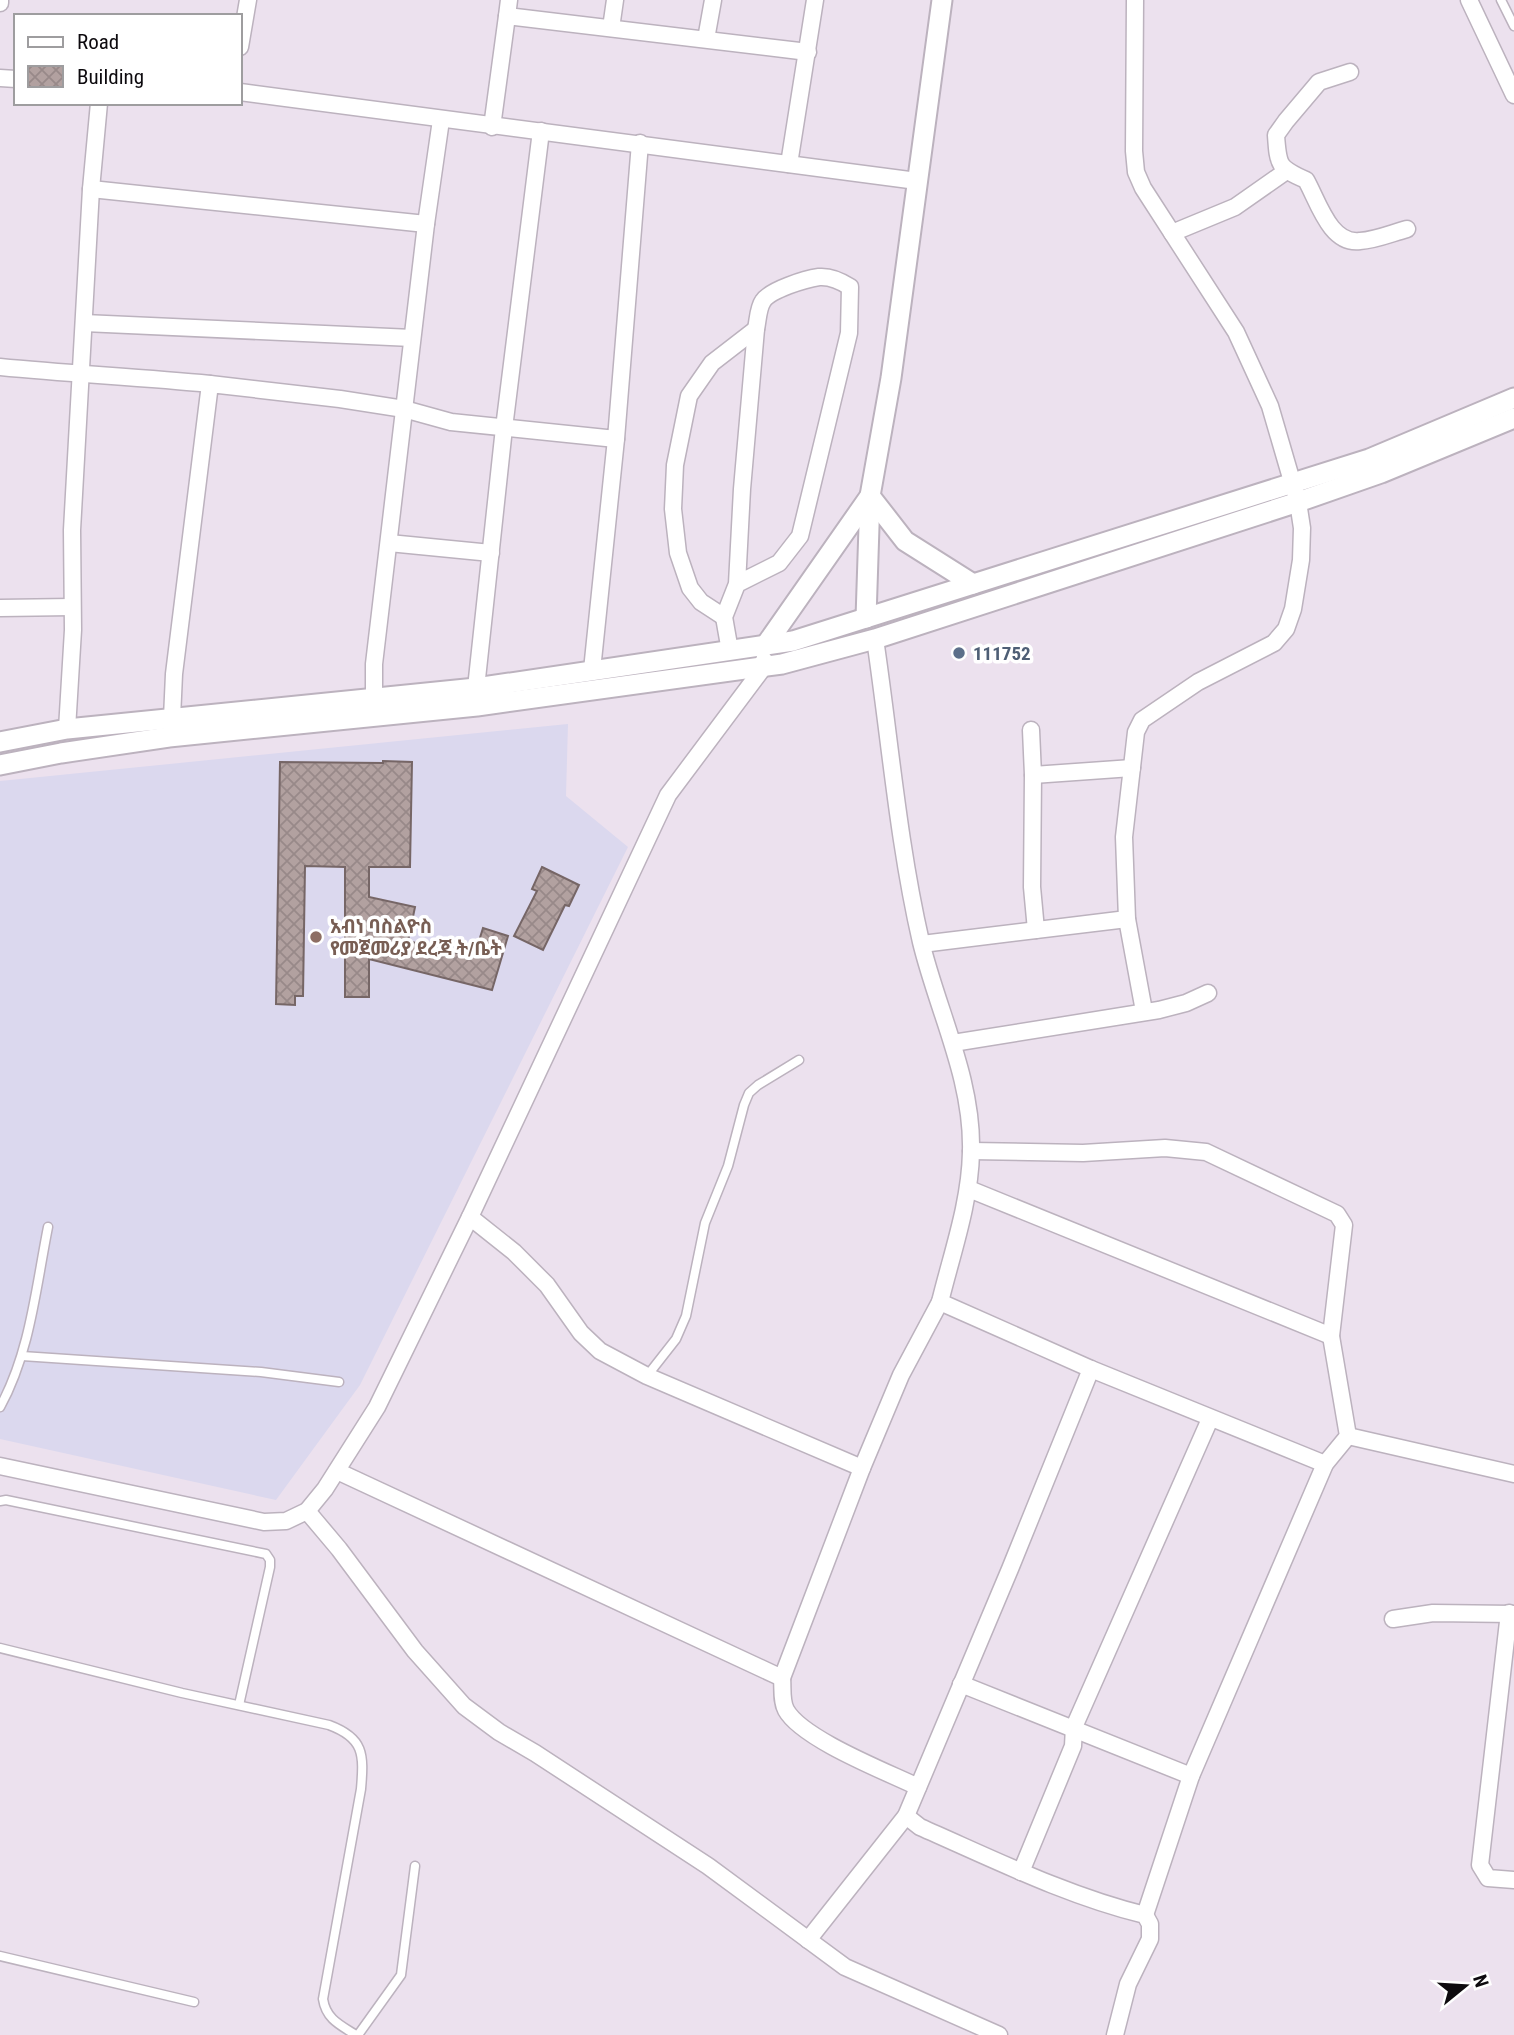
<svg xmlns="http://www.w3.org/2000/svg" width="1514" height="2035" viewBox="0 0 1514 2035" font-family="'Roboto Condensed','Noto Sans Ethiopic',sans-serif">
<defs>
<pattern id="building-cross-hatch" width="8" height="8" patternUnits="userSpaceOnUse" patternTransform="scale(1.75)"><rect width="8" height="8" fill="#b2a1a0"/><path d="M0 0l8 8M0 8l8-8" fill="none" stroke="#988989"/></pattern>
</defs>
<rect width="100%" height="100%" fill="#ece1ee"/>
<polygon fill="#dbd8ee" points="568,724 566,796 628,847 360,1385 276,1500 0,1439 0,781"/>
<g fill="url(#building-cross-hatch)" stroke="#766666" stroke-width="2">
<polygon points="383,761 412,762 410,867 369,867 369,897 415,907 408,941 474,957 483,928 508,936 492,990 369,959 369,997 345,997 345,867 305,866 303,996 295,996 295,1005 276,1004 280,762 383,763"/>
<polygon points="542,867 579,885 569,906 565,905 543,950 514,936 537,891 532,889"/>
</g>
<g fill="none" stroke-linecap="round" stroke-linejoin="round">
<defs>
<g id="service">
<polyline points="1501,0 1514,26"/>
<polyline points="22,1356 261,1372 339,1382"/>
<polyline points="647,1376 676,1339 686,1316 705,1223 728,1166 744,1105 749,1093 758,1085 799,1060"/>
<path d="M0,1407C30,1353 36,1287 48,1227"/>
<polyline points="0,1501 6,1500 266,1554 270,1560 270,1567 239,1705"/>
<path d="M0,1648L182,1693L329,1725C364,1738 364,1754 361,1789L323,1999C326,2019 340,2025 356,2035"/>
<polyline points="0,1956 194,2002"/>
<polyline points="358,2035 401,1975 415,1866"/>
</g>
<g id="minor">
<polyline points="509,0 507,16 808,52"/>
<polyline points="1135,0 1134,151 1136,172 1143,188 1236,332 1270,406 1298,502 1302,528 1301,560 1293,609 1286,629 1274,643 1198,682 1142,720 1136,732 1124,837 1127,919 1144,1011"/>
<polyline points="1469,0 1514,95"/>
<polyline points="0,3 0,0"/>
<polyline points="611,28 615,0"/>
<polyline points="706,39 713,0"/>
<polyline points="240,47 248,0"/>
<path d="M1350,72L1319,82L1286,121L1276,135C1278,165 1278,168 1306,180C1318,201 1330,245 1360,241C1376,240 1392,233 1407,229"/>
<polyline points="0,78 16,79"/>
<polyline points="240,92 917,181"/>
<polyline points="492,127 507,16"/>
<polyline points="789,164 815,0"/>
<polyline points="91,189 426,224 441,120"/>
<polyline points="1172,233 1235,207 1285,172"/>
<polyline points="84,323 412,338"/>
<path d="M0,367C70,374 140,377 210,384"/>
<polyline points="389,543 491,553"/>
<polyline points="0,608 72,607"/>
<polyline points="724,617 701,602 690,588 678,553 673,509 675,465 689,396 712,363 756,329"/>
<path d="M875,639C890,740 898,842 921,942C938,1012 973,1079 971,1152C970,1203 952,1253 940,1302L1091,1369L1325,1464"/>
<path d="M730,651L724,617L737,584L742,489L756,329C758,320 758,308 763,301C770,290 805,279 819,277C831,276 841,281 850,287L849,333L800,536L779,563L737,584"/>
<polyline points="592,670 616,439"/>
<polyline points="476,688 504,428 541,131"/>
<polyline points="374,708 374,664 426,224"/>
<polyline points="172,718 174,674 210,384 340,399 404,409 451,422 616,439 640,143"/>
<polyline points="67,729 73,630 72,530 91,189 99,103"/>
<polyline points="1031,730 1033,775 1132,768"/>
<polyline points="1033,775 1032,887 1036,930"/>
<polyline points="922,944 1127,919"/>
<polyline points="953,1043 1159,1010 1186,1003 1208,993"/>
<polyline points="971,1151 1083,1153 1165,1148 1206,1152 1337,1214 1344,1225 1331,1336 1348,1436 1325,1464 1191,1776 1145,1915"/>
<polyline points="969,1189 1331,1336"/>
<polyline points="470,1217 514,1252 547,1285 581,1333 600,1351 647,1376 862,1468"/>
<polyline points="1348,1436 1514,1474"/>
<polyline points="0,1466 264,1522 286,1521 307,1511 325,1489 377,1407 470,1217 668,795 763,668 764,660"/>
<polyline points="337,1471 782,1678 862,1468 901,1375 940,1302"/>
<polyline points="307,1511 339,1549 415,1651 464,1706 499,1732 535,1753 708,1866 845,1967 999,2035"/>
<polyline points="1509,1613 1480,1865 1488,1878 1514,1880"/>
<polyline points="1393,1619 1433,1613 1514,1614"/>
<path d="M782,1678C783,1688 781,1701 786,1710C802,1739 887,1772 918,1787"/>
<polyline points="961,1684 1191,1776"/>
<path d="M906,1816L920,1827C993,1859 1067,1896 1145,1915L1150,1924V1939L1128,1984L1115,2035"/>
<polyline points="1021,1872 1073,1746 1074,1727 1210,1419"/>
<polyline points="808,1940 906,1816 1010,1569 1091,1369"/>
</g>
<g id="tertiary">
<polyline points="866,618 870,496 891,378 942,0"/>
<polyline points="765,646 870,496 905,541 973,584"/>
<polyline points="0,742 67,729 476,688 793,641 1369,459 1514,398"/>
<polyline points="0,765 61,753 169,737 477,706 782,664 875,639 1298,502 1381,473 1514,418"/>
</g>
</defs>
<use href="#service" stroke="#bcb2be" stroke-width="11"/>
<use href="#minor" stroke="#bcb2be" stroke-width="19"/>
<use href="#tertiary" stroke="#bcb2be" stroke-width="23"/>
<use href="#service" stroke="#fff" stroke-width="8"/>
<use href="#minor" stroke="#fff" stroke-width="16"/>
<use href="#tertiary" stroke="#fff" stroke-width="19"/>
</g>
<circle fill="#5c6f8a" stroke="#fff" stroke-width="2.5" cx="959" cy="653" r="7"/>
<circle fill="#8d6e63" stroke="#fff" stroke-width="2.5" cx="316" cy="937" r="7"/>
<g text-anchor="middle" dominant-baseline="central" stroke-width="7" stroke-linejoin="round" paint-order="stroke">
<g font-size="19" font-weight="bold" fill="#4e5e75" stroke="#fff" text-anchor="start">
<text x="973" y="653">111752</text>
</g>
<g font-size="19" font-weight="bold" fill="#785e54" stroke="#fff" text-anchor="start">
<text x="330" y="926">አብነ ባስልዮስ<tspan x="330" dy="22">የመጀመሪያ ደረጃ ት/ቤት</tspan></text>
</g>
</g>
<rect x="14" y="14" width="228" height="91" fill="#ffffff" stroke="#9e9d9f" stroke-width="2"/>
<rect x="28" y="37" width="35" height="10" fill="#ffffff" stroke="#9e9d9f" stroke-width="2"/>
<text x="77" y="49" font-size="21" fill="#0d0a0e">Road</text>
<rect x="28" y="66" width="35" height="21" fill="url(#building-cross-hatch)" stroke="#9e9d9f" stroke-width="2"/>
<text x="77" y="84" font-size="21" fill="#0d0a0e">Building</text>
<g transform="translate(1465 1986) rotate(72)" stroke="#ffffff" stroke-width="5" paint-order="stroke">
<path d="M0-5L12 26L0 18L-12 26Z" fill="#0d0a0e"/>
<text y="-10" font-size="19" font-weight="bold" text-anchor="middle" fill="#0d0a0e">N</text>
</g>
</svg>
